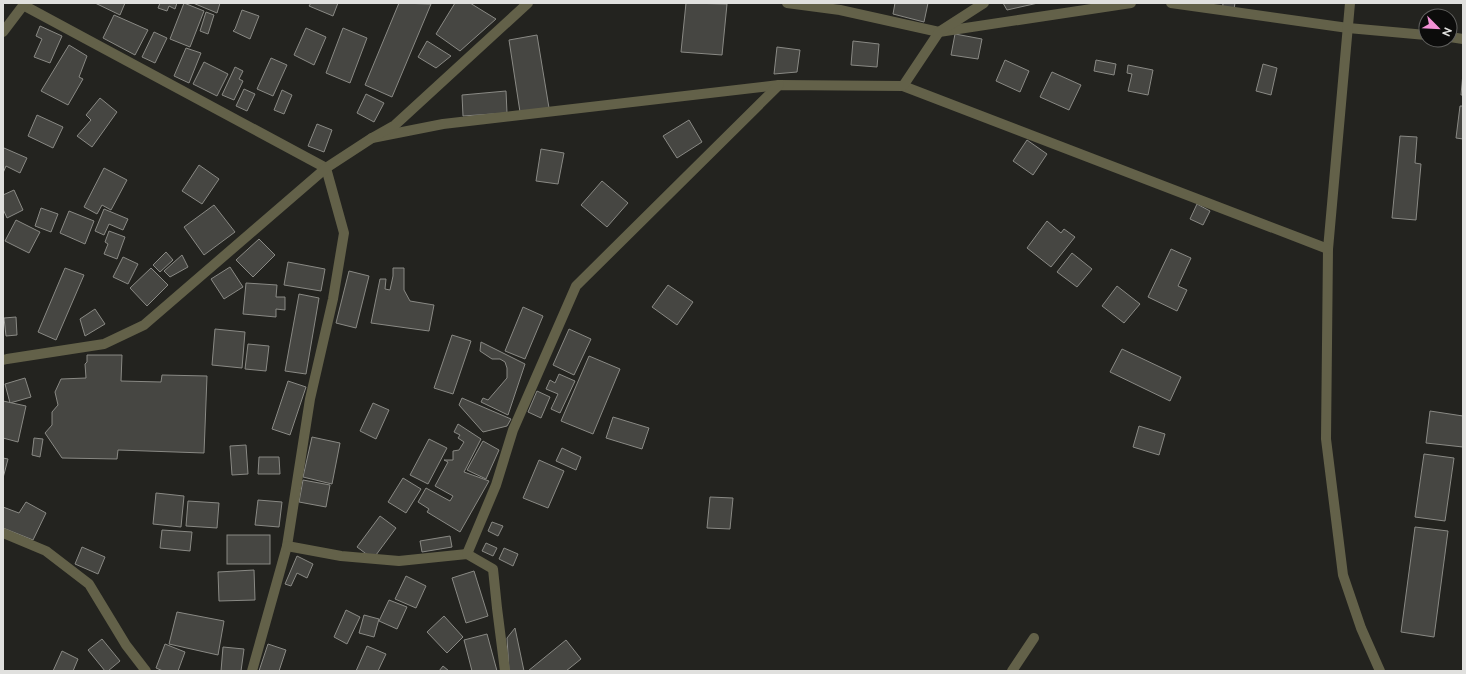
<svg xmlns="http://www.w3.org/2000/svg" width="1466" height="674" viewBox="0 0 1466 674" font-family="Raleway,sans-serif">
<rect width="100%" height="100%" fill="#23231f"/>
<g fill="#464642" stroke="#898984">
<polygon points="95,3 125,3 120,15"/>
<polygon points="160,3 177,3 175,9 169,6 167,11 158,8"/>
<polygon points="184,3 204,11 190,47 170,39"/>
<polygon points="193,3 220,3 217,13"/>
<polygon points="311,3 338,3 333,16 309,6"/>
<polygon points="399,3 431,4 392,97 365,85"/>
<polygon points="455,3 470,3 496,19 460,51 436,34"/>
<polygon points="686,3 727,4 722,55 681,52"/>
<polygon points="895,3 928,3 924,22 893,14"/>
<polygon points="1003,3 1038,3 1007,10"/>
<polygon points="1223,3 1235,3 1233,15 1222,14"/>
<polygon points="242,10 259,16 250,39 233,31 235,29"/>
<polygon points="206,12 214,15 208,34 200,31"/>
<polygon points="114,15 148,30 135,55 103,38"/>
<polygon points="40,26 62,36 50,63 34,57 42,39 36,36"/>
<polygon points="306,28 326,37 314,65 294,55"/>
<polygon points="343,28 367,38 350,83 326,73"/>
<polygon points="154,32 167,38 155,63 142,57"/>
<polygon points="955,34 982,39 978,59 951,55"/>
<polygon points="537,35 549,108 520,112 509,40"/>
<polygon points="427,41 451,56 436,68 418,57"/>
<polygon points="853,41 879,44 877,67 851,65"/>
<polygon points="69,45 87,56 79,77 83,79 68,105 41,91"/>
<polygon points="777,47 800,50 797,72 774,74"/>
<polygon points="186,48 201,53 189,83 174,76"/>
<polygon points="271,58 287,65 273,96 257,89"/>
<polygon points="1005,60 1029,71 1020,92 996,81"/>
<polygon points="1096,60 1116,64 1114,75 1094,71"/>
<polygon points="204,62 228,74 217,96 193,84"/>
<polygon points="1263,64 1277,68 1271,95 1256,91"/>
<polygon points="1128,65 1153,70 1148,95 1128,91 1132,74 1127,73"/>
<polygon points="235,67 243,71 239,79 243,81 234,100 222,95"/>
<polygon points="1052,72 1081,85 1069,110 1040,97"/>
<polygon points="1463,73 1463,95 1461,95"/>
<polygon points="244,89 255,94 247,111 236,106"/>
<polygon points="282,90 292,95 284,114 274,110"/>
<polygon points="506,91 507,113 463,116 462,95"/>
<polygon points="366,94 384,103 374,122 357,113"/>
<polygon points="100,98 117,112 92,147 77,136 91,120 86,115"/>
<polygon points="1460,106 1463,106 1463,139 1456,138"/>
<polygon points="37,115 63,127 53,148 28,136"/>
<polygon points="689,120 702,142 677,158 663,136"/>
<polygon points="317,124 332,130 324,152 308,146"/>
<polygon points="1400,136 1417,137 1415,163 1421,164 1416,220 1392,218"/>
<polygon points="1027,140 1047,154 1033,175 1013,161"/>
<polygon points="4,148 27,158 20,173 6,166 3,173 3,151"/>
<polygon points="541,149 564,153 558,184 536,181"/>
<polygon points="199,165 219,179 202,204 182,191"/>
<polygon points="104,168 127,180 111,210 102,205 97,214 84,207"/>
<polygon points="602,181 628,203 607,227 581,205"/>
<polygon points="14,190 23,210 7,218 3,209 3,195"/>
<polygon points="1197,204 1210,211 1203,225 1190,219"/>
<polygon points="214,205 235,232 204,255 184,227"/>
<polygon points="41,208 58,214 51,232 35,226"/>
<polygon points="104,209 128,219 123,230 109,224 104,235 95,231"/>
<polygon points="69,211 94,221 85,244 60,233"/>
<polygon points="16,220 40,232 29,253 5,241"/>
<polygon points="1047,221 1061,233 1064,229 1075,237 1051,267 1027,248"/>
<polygon points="109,231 125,237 117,259 104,254 108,244 105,242"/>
<polygon points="259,239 275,255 253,277 236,260"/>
<polygon points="1171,249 1191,258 1178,286 1187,290 1177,311 1148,297"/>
<polygon points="166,252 173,260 160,272 153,265"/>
<polygon points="1072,253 1092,269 1077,287 1057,272"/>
<polygon points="182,255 188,267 170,277 164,271"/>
<polygon points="123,257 138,264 128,284 113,277"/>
<polygon points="288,262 325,269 321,291 284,285"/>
<polygon points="230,267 243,287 224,299 211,279"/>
<polygon points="65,268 84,275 56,340 38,332"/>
<polygon points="151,268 168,285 147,306 130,288"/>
<polygon points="393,268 404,268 404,290 410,301 434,305 429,331 371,323 380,279 386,279 385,289 390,290 393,276"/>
<polygon points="349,271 369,276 356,328 336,323"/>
<polygon points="246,283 277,285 276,297 285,297 285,310 276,309 276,317 243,314"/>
<polygon points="668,285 693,302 677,325 652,307"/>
<polygon points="1117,286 1140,304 1124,323 1102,306"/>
<polygon points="299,294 319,298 306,374 285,371"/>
<polygon points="523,307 543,316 525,359 505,351"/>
<polygon points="95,309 105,324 85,336 80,319"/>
<polygon points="16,317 17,335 6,336 4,318"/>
<polygon points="215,329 245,332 242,368 212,365"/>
<polygon points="569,329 591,339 574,375 553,365"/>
<polygon points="452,335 471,341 453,394 434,388"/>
<polygon points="481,342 525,364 508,415 481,402 483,398 488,400 507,378 507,368 505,362 500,359 492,359 480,351"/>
<polygon points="248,344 269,346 266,371 245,369"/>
<polygon points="1122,349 1181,377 1170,401 1110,372"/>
<polygon points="87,355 122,355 121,381 161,382 162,375 207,376 204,453 118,450 117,459 62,458 45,433 52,425 52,412 58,405 55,392 61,379 86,378 85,364 87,362"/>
<polygon points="589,356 620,369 593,434 561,421"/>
<polygon points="559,374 575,381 560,413 551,409 558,394 546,389 550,380 555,383"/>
<polygon points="25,378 31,397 10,403 5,384"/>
<polygon points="288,381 306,387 290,435 272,429"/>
<polygon points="537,391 550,397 541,418 528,412"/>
<polygon points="462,398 511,419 507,426 483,432 459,405"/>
<polygon points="3,401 26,406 18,442 3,438"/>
<polygon points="373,403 389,410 376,439 360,431"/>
<polygon points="1430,411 1463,416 1463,447 1426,443"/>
<polygon points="613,417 649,428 642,449 606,438"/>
<polygon points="458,424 481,439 464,472 489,481 460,532 427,512 429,509 418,502 426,488 450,501 453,496 435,486 448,462 444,460 453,460 453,451 459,450 464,442 458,438 460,435 454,432"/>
<polygon points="1139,426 1165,434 1159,455 1133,447"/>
<polygon points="312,437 340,443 332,484 303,477"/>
<polygon points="34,438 43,439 40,457 32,455"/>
<polygon points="429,439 447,448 428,484 410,475"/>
<polygon points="483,441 499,450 486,479 467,470"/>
<polygon points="246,445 248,474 232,475 230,446"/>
<polygon points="562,448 581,457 576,470 556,461"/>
<polygon points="1424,454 1454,458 1445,521 1415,517"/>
<polygon points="259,457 279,457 280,474 258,474"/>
<polygon points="3,458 8,459 3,478"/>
<polygon points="539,460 564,471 548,508 523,498"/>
<polygon points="403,478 421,489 406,513 388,502"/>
<polygon points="303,480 330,485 326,507 299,502"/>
<polygon points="156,493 184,496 181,527 153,524"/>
<polygon points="710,497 733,498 730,529 707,528"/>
<polygon points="258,500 282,502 279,527 255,525"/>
<polygon points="188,501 219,503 217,528 186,526"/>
<polygon points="26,502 46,513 33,540 3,528 3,507 19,513"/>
<polygon points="380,516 396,528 373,559 357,547"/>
<polygon points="492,522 503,526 498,536 488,531"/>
<polygon points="1415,527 1448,531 1434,637 1401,632"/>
<polygon points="162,530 192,532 190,551 160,548"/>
<rect x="227" y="535" width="43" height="29"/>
<polygon points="450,536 452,547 422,552 420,541"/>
<polygon points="486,543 497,548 493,556 482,551"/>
<polygon points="82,547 105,557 98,574 75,564"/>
<polygon points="504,548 518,554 513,566 499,559"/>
<polygon points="297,556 313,564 307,578 297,573 291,586 285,584"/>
<polygon points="254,570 255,600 219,601 218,572"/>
<polygon points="474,571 488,616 466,623 452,578"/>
<polygon points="406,576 426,586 416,608 395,599"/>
<polygon points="389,600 407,607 397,629 379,621"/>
<polygon points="346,610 360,617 347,644 334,637"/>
<polygon points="177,612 224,621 218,655 169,644"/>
<polygon points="364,615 379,619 374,637 359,633"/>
<polygon points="444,616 463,637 447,653 427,632"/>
<polygon points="515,628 524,671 509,671 507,638"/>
<polygon points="487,634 497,671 472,671 464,640"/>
<polygon points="102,639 120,661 108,671 105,671 88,650"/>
<polygon points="566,640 581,659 566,671 528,671"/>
<polygon points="165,644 185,652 178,671 163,671 156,668"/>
<polygon points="268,644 286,650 279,671 259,671"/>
<polygon points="367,646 386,654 378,671 356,671"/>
<polygon points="223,647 244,649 241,671 221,671"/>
<polygon points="62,651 78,659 73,671 53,671"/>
<polygon points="443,666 449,671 439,671"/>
</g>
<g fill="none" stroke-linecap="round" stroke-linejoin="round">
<g stroke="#636149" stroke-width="10">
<polyline points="787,3 840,10 939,32 1131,3"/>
<polyline points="1171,3 1348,28 1426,35"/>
<polyline points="1350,3 1328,249 1326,439 1343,575 1361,628 1380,671"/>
<polyline points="23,5 326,168 344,233 333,299 310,399 287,546 252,671"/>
<polyline points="3,32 25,3"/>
<polyline points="1450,37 1463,39"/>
<polyline points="903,86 1328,249"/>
<polyline points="372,138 443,124 779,85 903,86 939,32 984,3"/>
<polyline points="3,360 7,359 104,344 144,325 326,168 372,138 395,125 528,3"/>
<polyline points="3,533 46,551 89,584 126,645 146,671"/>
<polyline points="287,546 341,556 399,561 467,554 493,569 497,608 505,671"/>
<polyline points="467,554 496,485 513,430 576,286 779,85"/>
<polyline points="1012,671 1034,638"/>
</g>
</g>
<rect width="1466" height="674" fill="none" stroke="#e0e0de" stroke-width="8"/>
<g transform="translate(1438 28) rotate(114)"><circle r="19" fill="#0c0c0b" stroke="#61615f"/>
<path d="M0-3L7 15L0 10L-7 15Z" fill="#f391d5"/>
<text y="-6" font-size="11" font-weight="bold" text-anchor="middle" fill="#e0e0de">N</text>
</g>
</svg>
